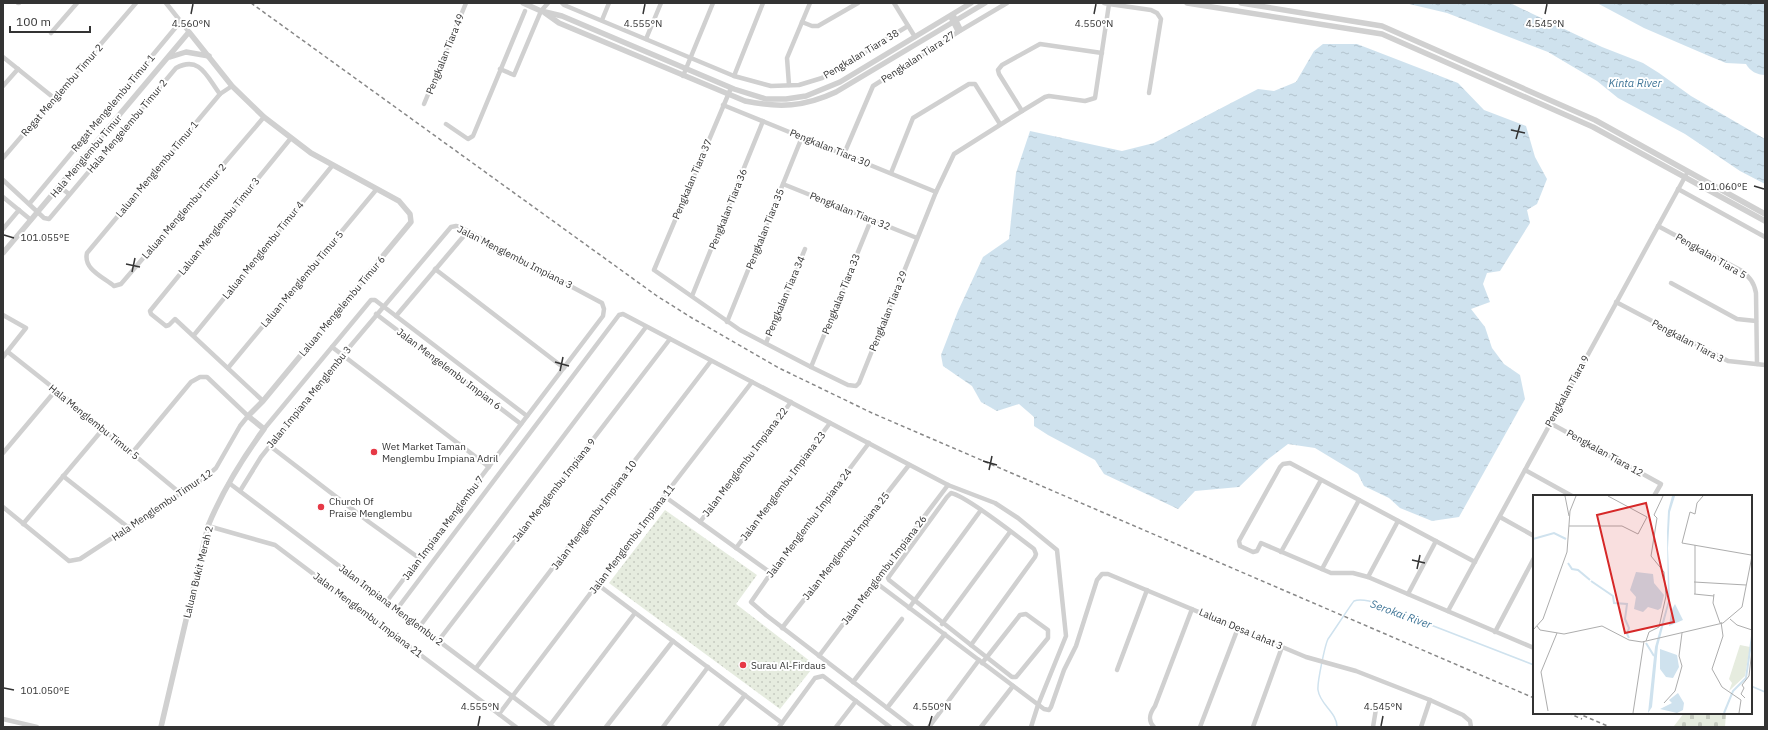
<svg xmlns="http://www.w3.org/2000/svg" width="1768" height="730" viewBox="0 0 1768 730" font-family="'IBM Plex Sans',sans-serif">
<defs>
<pattern id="grass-dots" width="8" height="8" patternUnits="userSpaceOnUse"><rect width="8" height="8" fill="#e6ecdf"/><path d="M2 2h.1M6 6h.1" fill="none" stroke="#c6cbc0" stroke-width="1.8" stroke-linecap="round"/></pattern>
<pattern id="cemetery-stones" width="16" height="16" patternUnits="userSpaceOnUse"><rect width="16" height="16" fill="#e6ecdf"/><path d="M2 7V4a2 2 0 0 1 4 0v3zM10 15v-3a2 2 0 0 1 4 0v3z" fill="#c6cbc0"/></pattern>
<pattern id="water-ripples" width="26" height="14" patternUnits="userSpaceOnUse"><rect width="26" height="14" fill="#cfe2ee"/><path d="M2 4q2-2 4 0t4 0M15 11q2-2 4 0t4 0" fill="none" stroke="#b2c2cd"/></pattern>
</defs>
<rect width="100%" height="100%" fill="#fff"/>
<polygon fill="url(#grass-dots)" points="665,510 757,575 736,604 815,665 780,709 609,583"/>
<polygon fill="url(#cemetery-stones)" points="1684,713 1726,713 1725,727 1676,727 1674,726"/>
<g fill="url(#water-ripples)">
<polygon points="1405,3 1510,3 1602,47 1643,63 1659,73 1691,96 1765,139 1765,184 1740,171 1685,134 1618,98 1597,81 1548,52 1447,13"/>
<path d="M1597,3H1765V75C1757,75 1750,71 1746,64L1726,63L1709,56L1644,28Z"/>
<polygon points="1323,44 1357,44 1458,83 1484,110 1526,126 1535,157 1547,179 1537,204 1527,210 1530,223 1500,271 1487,273 1483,284 1490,302 1471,309 1485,327 1492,348 1504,364 1520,375 1525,399 1459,517 1432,521 1400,508 1389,498 1364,486 1358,474 1315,448 1288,444 1267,460 1239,487 1195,491 1178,509 1104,474 1095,460 1048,435 1034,426 1034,417 1019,404 997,411 981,402 972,386 943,366 941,355 958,311 983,257 1009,239 1016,173 1030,131 1122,151 1154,143 1258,89 1274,91 1296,82 1314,51"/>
</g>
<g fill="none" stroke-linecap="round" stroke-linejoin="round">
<g stroke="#cfe2ee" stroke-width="1.5">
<polyline points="1751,686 1765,692"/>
<path d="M1337,727C1337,712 1320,705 1318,690C1317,683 1325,645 1328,639C1331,635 1352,603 1354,601C1359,599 1364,600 1369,601L1534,665"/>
</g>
<g stroke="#d0d0d0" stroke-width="4.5">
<polyline points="18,3 19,3"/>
<polyline points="166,3 189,32"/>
<polyline points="562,3 564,5 734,76 771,86 799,85 822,78 908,26"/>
<polyline points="894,3 915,37"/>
<polyline points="1109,4 1151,10 1157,13 1161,19 1149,93"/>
<polyline points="953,14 961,30"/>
<polyline points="950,16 958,32"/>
<polyline points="602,20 609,3"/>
<polyline points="802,22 812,26 818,26 858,3"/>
<polyline points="51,33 77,3"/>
<polyline points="646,39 661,3"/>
<polyline points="3,57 54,98"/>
<polyline points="500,69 514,75 541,11 548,3"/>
<polyline points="683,76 713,3"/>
<polyline points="734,76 763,3"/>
<polyline points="789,85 787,58 810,3"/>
<polyline points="3,86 18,69"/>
<path d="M232,86L220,94L87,253C83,269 103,277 114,286L121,284L264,117"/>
<polyline points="731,88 654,270 740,330 811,367 848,385 856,386 859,383 936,192"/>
<polyline points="424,104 466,3"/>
<polyline points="723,105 936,192 954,154 1022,111 1045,97 1049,96 1085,101 1095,98 1109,4 1104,3"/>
<polyline points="1022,111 999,74 998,70 1002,65 1040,44 1102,53"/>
<polyline points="446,124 468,139 473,136 525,11"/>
<polyline points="844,154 873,86 958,32 1007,3"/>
<polyline points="3,158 136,3"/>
<polyline points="891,173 913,118 969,84 975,84 1000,124"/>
<path d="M3,180L44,218L49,219L176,68C200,55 207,77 220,94"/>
<polyline points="783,184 917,238"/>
<polyline points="60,187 69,194"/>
<polyline points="1678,189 1765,237"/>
<polyline points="3,197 31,220"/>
<polyline points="30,203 181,21"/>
<path d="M1658,226L1742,271C1750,278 1754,282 1756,293L1757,364"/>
<polyline points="3,229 19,210"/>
<polyline points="435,269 564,368"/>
<polyline points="1671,283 1737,319 1756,321"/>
<polyline points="692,296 763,121"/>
<polyline points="1616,302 1728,361 1765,365"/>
<polyline points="376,314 521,424"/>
<polyline points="3,315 26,328 3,357"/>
<polyline points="396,316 468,231"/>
<polyline points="727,322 802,137"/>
<polyline points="194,335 332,166"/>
<polyline points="766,343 805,249"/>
<polyline points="332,347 489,467"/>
<polyline points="8,352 56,390 180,493"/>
<polyline points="811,367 871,220"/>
<polyline points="228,368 376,190"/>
<polyline points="263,401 175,319 169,325 166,326 151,314 150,311 291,138"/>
<polyline points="1550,423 1661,484 1654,496"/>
<polyline points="264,429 371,300 375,300 527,416"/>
<polyline points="869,443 771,573 751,602 766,615 912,727"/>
<polyline points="270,446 369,522 419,558"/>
<polyline points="3,453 56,390"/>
<polyline points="1525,470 1572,496"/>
<polyline points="63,476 129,528"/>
<polyline points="229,483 553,727"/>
<polyline points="240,491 261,457 342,356 451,227 456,226 460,227 602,303 604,309 603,316 387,601"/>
<path d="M951,493C967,496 1018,537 1034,549L1036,554L1035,557L971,645L889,580L888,578L947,497Z"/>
<polyline points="664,496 771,573"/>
<polyline points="3,507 69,561 80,559 207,476 216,468 240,426 248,416 207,377 200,377 191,382 132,453"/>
<polyline points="1500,517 1534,536"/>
<polyline points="700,522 791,402"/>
<polyline points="23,524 103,429"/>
<polyline points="208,526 275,545 516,727"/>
<polyline points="736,548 830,423"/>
<polyline points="1281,552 1321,480"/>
<polyline points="1475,562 1290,463 1283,464 1280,467 1239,541 1240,546 1253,552 1257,551 1261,543 1331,573 1353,573 1368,577 1534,648"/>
<polyline points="1322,569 1359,500"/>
<polyline points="1368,577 1398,521"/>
<polyline points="875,582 1044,709 1049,710 1051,707 1064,670 1076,646 1097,580 1102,574 1108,574 1306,657 1356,671 1430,700 1463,715 1470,721 1471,727"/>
<polyline points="597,584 782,723"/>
<polyline points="1408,594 1436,541"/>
<polyline points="909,608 981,510"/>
<polyline points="397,609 619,315 623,314 948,485 995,503 1018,518 1057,550 1066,636 1038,705 1031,727"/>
<polyline points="1448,611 1686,175"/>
<polyline points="942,624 1010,532"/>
<polyline points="420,626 646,327"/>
<polyline points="782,628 909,465"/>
<polyline points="1495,632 1534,558"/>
<polyline points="439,640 670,339"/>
<polyline points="971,645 1012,677 1016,677 1048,638 1048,630 1026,614 1020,615 987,657 982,663"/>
<polyline points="819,656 948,485"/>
<polyline points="476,668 711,361"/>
<polyline points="1117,670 1147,590"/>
<polyline points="853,682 902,619"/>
<polyline points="887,708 945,634"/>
<polyline points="499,714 664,496 752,382"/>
<polyline points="3,719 37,727"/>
<polyline points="550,725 635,613"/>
<polyline points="606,727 673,641"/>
<polyline points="663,727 708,667"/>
<polyline points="720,727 745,695"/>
<polyline points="779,727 815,678 823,676 890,727"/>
<polyline points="836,727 856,701"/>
<polyline points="929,727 979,660"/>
<polyline points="981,727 1013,686"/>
<path d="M1154,727C1147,720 1150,713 1155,706L1192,609"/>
<polyline points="1200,727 1238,628"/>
<polyline points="1253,727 1282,647"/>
<polyline points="1373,727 1376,709"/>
<polyline points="1421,727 1430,700"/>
</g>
<g stroke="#d0d0d0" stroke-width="5.5">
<polyline points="523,3 541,11 562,16 734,89 766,99 786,99 806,96 840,82 971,3"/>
<polyline points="1187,3 1382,34 1593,127 1765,221"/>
<polyline points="1241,3 1382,26 1595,120 1765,214"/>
<path d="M545,13L559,23L745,101C779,108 804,107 836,92L985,3"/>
<polyline points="170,57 186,52 209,56"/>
<path d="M3,253L189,32L232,86L264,117L311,153L399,201L410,214L411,222L263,401L248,416L264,429C242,459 222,492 208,526L161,727"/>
</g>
<g stroke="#888" stroke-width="1.5" stroke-dasharray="4 3" stroke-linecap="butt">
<polyline points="251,3 657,296 692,318 779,368 872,413 1534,698"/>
<polyline points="1568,713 1582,719"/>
<polyline points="1577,713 1610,727"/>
</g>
</g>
<path fill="none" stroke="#333" stroke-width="1.5" d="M191,14L193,4M643,14L645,4M1094,14L1096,4M1545,14L1547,4M1511,130L1525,133M1516,139L1520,125M1754,186L1764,189M4,235L14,238M126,264L140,267M132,272L135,258M555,362L569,366M560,371L563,357M983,461L997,465M989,470L992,456M1412,560L1425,563M1417,569L1420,555M4,688L14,690M478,726L480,716M929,726L932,716M1381,726L1383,716"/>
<g fill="#e63946" stroke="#fff" stroke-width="1.5">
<circle cx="374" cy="452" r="4"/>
<circle cx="321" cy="507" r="4"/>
<circle cx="743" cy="665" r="4"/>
</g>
<g text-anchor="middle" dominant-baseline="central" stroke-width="4" stroke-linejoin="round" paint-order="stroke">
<g font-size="10" fill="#333" stroke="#fff">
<text transform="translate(445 54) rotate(-68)">Pengkalan Tiara 49</text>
<text transform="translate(861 54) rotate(-31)">Pengkalan Tiara 38</text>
<text transform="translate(918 57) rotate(-33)">Pengkalan Tiara 27</text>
<text transform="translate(62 90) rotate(-49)">Regat Menglembu Timur 2</text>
<text transform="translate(113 103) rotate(-50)">Regat Mengelembu Timur 1</text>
<text transform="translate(127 126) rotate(-50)">Hala Mengelembu Timur 2</text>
<text transform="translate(830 148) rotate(22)">Pengkalan Tiara 30</text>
<text transform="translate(86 156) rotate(-50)">Hala Menglembu Timur</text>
<text transform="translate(157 169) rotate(-50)">Laluan Menglembu Timur 1</text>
<text transform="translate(692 179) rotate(-67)">Pengkalan Tiara 37</text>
<text transform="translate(728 209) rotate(-68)">Pengkalan Tiara 36</text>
<text transform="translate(184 211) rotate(-49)">Laluan Menglembu Timur 2</text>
<text transform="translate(850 211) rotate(22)">Pengkalan Tiara 32</text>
<text transform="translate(219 226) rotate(-51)">Laluan Menglembu Timur 3</text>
<text transform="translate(765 229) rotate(-68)">Pengkalan Tiara 35</text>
<text transform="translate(263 250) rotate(-51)">Laluan Menglembu Timur 4</text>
<text transform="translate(1711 256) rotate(30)">Pengkalan Tiara 5</text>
<text transform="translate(515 257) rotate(27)">Jalan Menglembu Impiana 3</text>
<text transform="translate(302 279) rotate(-50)">Laluan Menglembu Timur 5</text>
<text transform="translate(841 294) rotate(-68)">Pengkalan Tiara 33</text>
<text transform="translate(785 296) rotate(-67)">Pengkalan Tiara 34</text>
<text transform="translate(342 306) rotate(-50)">Laluan Mengelembu Timur 6</text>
<text transform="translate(888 311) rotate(-68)">Pengkalan Tiara 29</text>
<text transform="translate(1688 341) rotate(28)">Pengkalan Tiara 3</text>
<text transform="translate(449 369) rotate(37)">Jalan Mengelembu Impian 6</text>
<text transform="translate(1567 391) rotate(-61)">Pengkalan Tiara 9</text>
<text transform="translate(309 397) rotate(-51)">Jalan Impiana Menglembu 3</text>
<text transform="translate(94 422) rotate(39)">Hala Menglembu Timur 5</text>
<text transform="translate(1605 453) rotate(29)">Pengkalan Tiara 12</text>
<text transform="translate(745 462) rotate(-53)">Jalan Menglembu Impiana 22</text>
<text transform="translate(783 486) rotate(-53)">Jalan Menglembu Impiana 23</text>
<text transform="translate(554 490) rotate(-52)">Jalan Menglembu Impiana 9</text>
<text transform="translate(162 505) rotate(-34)">Hala Menglembu Timur 12</text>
<text transform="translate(594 515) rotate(-53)">Jalan Menglembu Impiana 10</text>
<text transform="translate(809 523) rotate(-53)">Jalan Menglembu Impiana 24</text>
<text transform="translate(443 528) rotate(-53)">Jalan Impiana Menglembu 7</text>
<text transform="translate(632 539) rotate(-53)">Jalan Menglembu Impiana 11</text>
<text transform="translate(846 546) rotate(-52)">Jalan Menglembu Impiana 25</text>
<text transform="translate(884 570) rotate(-53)">Jalan Menglembu Impiana 26</text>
<text transform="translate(198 572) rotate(-76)">Laluan Bukit Merah 2</text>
<text transform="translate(391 605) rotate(37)">Jalan Impiana Menglembu 2</text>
<text transform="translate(368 615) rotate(37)">Jalan Menglembu Impiana 21</text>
<text transform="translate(1241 629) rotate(23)">Laluan Desa Lahat 3</text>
</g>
<g font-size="10" fill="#333" stroke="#fff" text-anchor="start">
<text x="382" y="446">Wet Market Taman<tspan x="382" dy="12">Menglembu Impiana Adril</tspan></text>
<text x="329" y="501">Church Of<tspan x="329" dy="12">Praise Menglembu</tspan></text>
<text x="751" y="665">Surau Al-Firdaus</text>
</g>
<g font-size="11" font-style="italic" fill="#3f7597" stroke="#fff">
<text x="1635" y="83">Kinta River</text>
<text transform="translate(1401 614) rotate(20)">Serokai River</text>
</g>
</g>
<g transform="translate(1533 495)">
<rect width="219" height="219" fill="#fff"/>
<path d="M207,150L217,152L212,181L196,196L199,188L196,184Z" fill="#e6ecdf"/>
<path d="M139,1H142L137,17L135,53L137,105L125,151L119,212L115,218L122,152L135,106L134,37L135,16ZM103,77L120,79L121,88L131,100L128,113L125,115L115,112L110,117L101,114L103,102L97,95ZM142,109L150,125L136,131L138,116ZM127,154L144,160L146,172L140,183L133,182L127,174ZM145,198L151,208L150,215L144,218L127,214L139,208L136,205Z" fill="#cfe2ee"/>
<path fill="none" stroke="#cfe2ee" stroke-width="2" d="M0,44L21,38L33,44M35,68L39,74L45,75L57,85M58,86L80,101L81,108L94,109L92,124L96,133L94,139L96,143M113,148L121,161M191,218L200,196L213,183L219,141"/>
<path fill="none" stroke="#adadad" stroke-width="1" d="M32,1L36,21M170,1L164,8L162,19L157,17L149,48L218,60M36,31H89L105,39L114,22L75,1M161,87L213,90M161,99L181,101M162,99V50M181,99L180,108L187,128M197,124L204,130L219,135M188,127L190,141L179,174L189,192L208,205L206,218M4,131L7,135L31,139L69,131L96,145L109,147L190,128L209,112L219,61M0,135L10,124L34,57L37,16L43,1M113,146L116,137L126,132L133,101L131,77L118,61L124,23L121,20L130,1M212,203L208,199L211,193L209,190L216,181L219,155M131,208L142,196L149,171L146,161L149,138M15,216L8,177L24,138M100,218L111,146"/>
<path fill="#d62828" fill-opacity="0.15" stroke="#d62828" stroke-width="2" d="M113,8L141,127L92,138L64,20Z"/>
<rect width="219" height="219" fill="none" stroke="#333" stroke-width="2"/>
</g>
<g font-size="10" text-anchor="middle" fill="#333" stroke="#fff" stroke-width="4" stroke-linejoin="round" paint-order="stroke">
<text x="191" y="27">4.560°N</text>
<text x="643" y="27">4.555°N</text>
<text x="1094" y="27">4.550°N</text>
<text x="1545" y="27">4.545°N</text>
<text x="1723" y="190">101.060°E</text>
<text x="45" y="241">101.055°E</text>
<text x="45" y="694">101.050°E</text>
<text x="480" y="710">4.555°N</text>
<text x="932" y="710">4.550°N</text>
<text x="1383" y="710">4.545°N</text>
</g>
<rect width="1768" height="730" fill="none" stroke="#333333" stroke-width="8"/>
<path d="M10 26v6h80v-6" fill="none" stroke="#333333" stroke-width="2"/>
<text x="16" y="26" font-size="12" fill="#333333" stroke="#ffffff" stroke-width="3" paint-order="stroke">100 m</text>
</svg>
